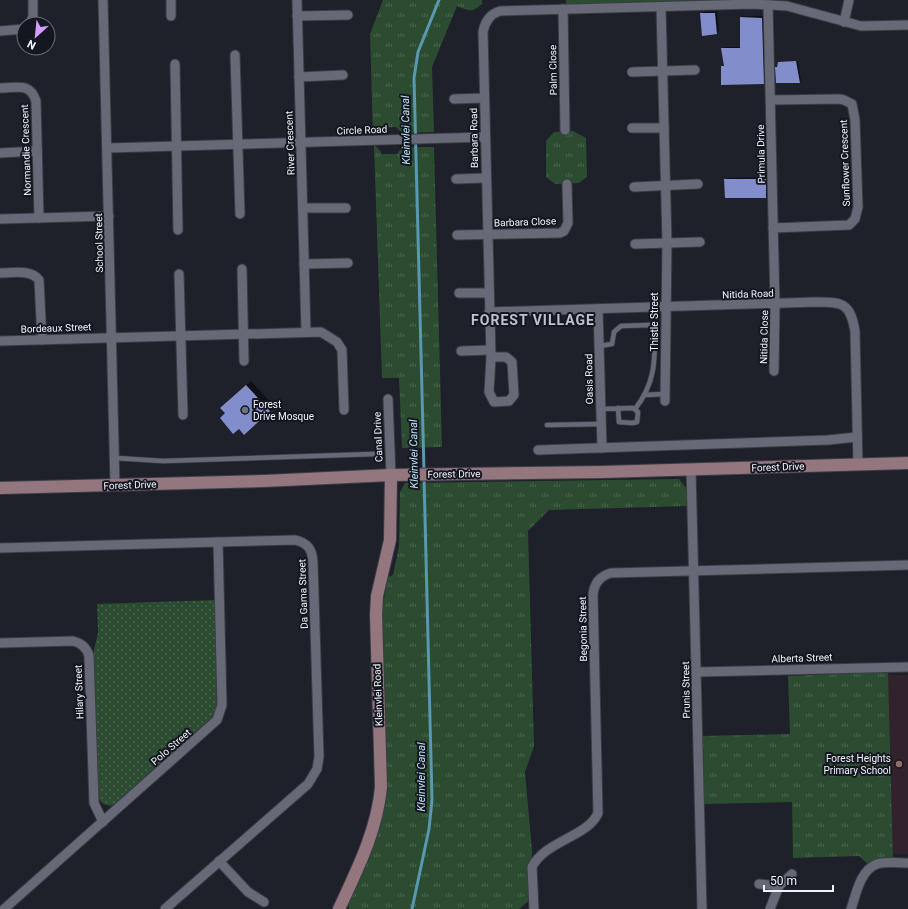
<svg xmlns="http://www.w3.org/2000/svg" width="908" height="909" viewBox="0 0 908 909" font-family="Roboto,sans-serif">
<defs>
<pattern id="grass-tufts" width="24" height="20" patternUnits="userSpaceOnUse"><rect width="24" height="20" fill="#2c4c32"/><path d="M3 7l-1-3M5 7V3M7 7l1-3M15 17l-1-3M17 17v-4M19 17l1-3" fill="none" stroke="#4b6651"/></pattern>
<pattern id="park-dots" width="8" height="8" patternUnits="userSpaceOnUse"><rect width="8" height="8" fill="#2c4c32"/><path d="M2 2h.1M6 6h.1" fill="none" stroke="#4b6651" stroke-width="1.8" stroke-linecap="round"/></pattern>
</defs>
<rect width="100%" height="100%" fill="#1e202a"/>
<polygon fill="#32222d" points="888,675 908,675 908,854 892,854"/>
<g fill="url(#grass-tufts)">
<path d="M383,0H482V4C471,13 470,11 457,6L432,67L434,132L402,133L396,127L382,128L378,134L373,136L370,34Z"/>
<polygon points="566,0 774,0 774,1 566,5"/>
<polygon points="573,131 586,138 587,177 579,183 555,184 546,177 546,141 554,132"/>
<polygon points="374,145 378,148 382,154 397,154 402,147 434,147 442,447 402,448 399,378 382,378"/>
<polygon points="679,479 687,489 688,506 549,510 528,531 534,746 525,772 532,850 530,900 519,909 349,909 348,902 378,832 385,804 382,611 387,582 388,577 393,575 399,546 400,492 405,483"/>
<polygon points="888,672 893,860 869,865 859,856 793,858 792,802 704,804 703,736 790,734 788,676"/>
</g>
<path fill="url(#park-dots)" d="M215,600L219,707L216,716L116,805C107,807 100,804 97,795L93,654L98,633L97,604Z"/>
<g fill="#0007">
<polygon points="717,11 719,31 717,33 701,14 703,12"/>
<polygon points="742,16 764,16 765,82 763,84 722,67 724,64 722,49 724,47 741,47 741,18"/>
<polygon points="798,62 801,81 799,82 776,67 779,63"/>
<polygon points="767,177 768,196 766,197 725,180 727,178"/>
<polygon points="251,381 274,406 269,411 226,413 226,404"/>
</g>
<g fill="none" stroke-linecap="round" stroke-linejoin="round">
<g stroke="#5898b0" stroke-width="3">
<polyline points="424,471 414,78 418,52 439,0"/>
<polyline points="412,909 429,829 432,800 424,477"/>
</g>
</g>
<g fill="#828ecc">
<polygon points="700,13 715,13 717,34 702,36"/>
<polygon points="740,17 762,18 764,84 721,85 721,66 724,66 721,48 740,48"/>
<polygon points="796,61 800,83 776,83 775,67 777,67 778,62"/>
<polygon points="724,179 766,179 766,198 725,198"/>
<polygon points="246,385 270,411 244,435 239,429 233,434 220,418 225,413 220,408"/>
</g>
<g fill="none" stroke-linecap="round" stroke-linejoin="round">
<defs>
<g id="lane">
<path d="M599,346L612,344L614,332L621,326L650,325L655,330C655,361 655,384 635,409"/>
<polyline points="644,395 665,394"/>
<polyline points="601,409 633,408 638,412 637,422 632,423 619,422 618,408"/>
<polyline points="547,425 601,424"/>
<polyline points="115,458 163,461 374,454"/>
</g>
<g id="street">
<polyline points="103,0 115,485"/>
<polyline points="171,0 171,16"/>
<polyline points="297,0 306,332"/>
<polyline points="768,5 775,304 774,371"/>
<polyline points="661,7 667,243 665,401"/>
<polyline points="563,9 565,130"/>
<polyline points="297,16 348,15"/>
<polyline points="844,22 849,0"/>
<polyline points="30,24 33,16 33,0"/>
<polyline points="0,31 24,29"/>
<polyline points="235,55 240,214"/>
<polyline points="175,64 178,230"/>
<polyline points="632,72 695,70"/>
<polyline points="299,77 343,75"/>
<path d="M0,88C17,88 30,82 36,101L39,218"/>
<polyline points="454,99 484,98"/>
<polyline points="771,100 839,99 844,100 852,104 855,120 858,207 855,219 849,225 773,228"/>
<polyline points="632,128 664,128"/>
<polyline points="108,148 485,137"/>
<polyline points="0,153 37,151"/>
<polyline points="456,179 486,178"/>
<polyline points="634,187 698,184"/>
<polyline points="303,208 346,208"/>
<polyline points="0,219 109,216"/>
<polyline points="457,235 560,233 564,231 568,223 567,184"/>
<polyline points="635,244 700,242"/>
<polyline points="304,264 348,263"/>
<polyline points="242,269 244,361"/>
<path d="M0,273C12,273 31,269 39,280L42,340"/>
<polyline points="179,274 183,415"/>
<polyline points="459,293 489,293"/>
<polyline points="598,309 602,448"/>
<path d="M489,312L816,302C843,302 850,303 855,331L858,465"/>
<polyline points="0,341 321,332 337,342 342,350 344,410"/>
<polyline points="461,351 490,350"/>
<path d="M491,357H506L512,362L514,395L509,401L494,402L489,392L491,357L483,32C485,21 490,14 500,11L753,4L787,6L861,26L908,25"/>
<polyline points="388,399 391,475"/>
<polyline points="538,450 828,440 857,437"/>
<polyline points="691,470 702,909"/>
<path d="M0,548L295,540C308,543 312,549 313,562L319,757L317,769L308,784L165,909"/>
<path d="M0,643L73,641C81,643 87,648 89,656L94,803L103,822"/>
<polyline points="697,672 908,667"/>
<polyline points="219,861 248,892 264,902"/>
<polyline points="759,884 779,886"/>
<polyline points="4,909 217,720 222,705 218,542"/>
<path d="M534,909L532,867C545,841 589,836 598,813L593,595C594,583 600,576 611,573L908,565"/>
<polyline points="770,909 779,886 792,874"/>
<path d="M851,909C856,895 860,870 877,864C885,861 899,863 908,863"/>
</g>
<g id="secondary">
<polyline points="0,488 264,481 391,475 602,472 908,463"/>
<path d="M339,909C357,870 377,831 381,787L376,615L377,596L390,540L391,475"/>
</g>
</defs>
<use href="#lane" stroke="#3b3d45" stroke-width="6"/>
<use href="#street" stroke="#3b3d45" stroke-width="11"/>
<use href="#secondary" stroke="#3b3d45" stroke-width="14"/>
<use href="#lane" stroke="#676a76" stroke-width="4.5"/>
<use href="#street" stroke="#676a76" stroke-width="9"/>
<use href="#secondary" stroke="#94767e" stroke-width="12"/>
</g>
<circle fill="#6b7280" stroke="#151720" stroke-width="1.5" cx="245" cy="410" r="4"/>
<circle fill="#8d6e63" stroke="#151720" stroke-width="1.5" cx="899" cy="764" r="4"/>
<g text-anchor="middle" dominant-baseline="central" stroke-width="4" stroke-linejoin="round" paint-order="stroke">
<g font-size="10" fill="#f1f3fa" stroke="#151720">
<text transform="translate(553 70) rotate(-91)">Palm Close</text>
<text transform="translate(362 130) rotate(-2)">Circle Road</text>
<text transform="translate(474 138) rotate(-91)">Barbara Road</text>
<text transform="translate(290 143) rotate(-92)">River Crescent</text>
<text transform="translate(26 150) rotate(-92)">Normandie Crescent</text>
<text transform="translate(761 154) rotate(-91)">Primula Drive</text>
<text transform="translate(845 163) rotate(-92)">Sunflower Crescent</text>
<text transform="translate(525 222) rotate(-2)">Barbara Close</text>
<text transform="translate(99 243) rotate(-91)">School Street</text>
<text transform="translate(748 294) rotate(-2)">Nitida Road</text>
<text transform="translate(654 322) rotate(-90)">Thistle Street</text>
<text transform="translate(56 328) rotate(-2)">Bordeaux Street</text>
<text transform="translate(764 337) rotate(-89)">Nitida Close</text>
<text transform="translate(589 379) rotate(-91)">Oasis Road</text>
<text transform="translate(378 437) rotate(-92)">Canal Drive</text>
<text transform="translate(778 467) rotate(-2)">Forest Drive</text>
<text transform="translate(454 474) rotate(-1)">Forest Drive</text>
<text transform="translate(130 485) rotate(-2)">Forest Drive</text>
<text transform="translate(303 594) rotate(-92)">Da Gama Street</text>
<text transform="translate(583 629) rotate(-91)">Begonia Street</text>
<text transform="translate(802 658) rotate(-2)">Alberta Street</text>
<text transform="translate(686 690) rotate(-91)">Prunis Street</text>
<text transform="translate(79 692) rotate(-92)">Hilary Street</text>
<text transform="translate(378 695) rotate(-92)">Kleinvlei Road</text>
<text transform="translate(171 747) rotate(-41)">Polo Street</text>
</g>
<g font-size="10" fill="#f1f3fa" stroke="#151720" text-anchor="start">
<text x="253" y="404">Forest<tspan x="253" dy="12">Drive Mosque</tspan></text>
<text x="891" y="758" text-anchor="end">Forest Heights<tspan x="891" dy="12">Primary School</tspan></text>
</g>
<g font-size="11" font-style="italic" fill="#bce4f7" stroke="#151720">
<text transform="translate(406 130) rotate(-91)">Kleinvlei Canal</text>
<text transform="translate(414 454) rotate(-91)">Kleinvlei Canal</text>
<text transform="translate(421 777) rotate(-90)">Kleinvlei Canal</text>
</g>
<g font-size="14" font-weight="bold" letter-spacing="1" fill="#bec1ce" stroke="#151720">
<text x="533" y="320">FOREST VILLAGE</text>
</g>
</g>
<g transform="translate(36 36) rotate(207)"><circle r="19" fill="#151720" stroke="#6d6f77"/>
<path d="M0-3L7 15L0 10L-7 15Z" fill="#d29dfd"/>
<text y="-6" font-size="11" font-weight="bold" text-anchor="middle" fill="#f1f3fa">N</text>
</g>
<path d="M764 885v6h69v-6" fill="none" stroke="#f1f3fa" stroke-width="2"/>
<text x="770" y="885" font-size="12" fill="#f1f3fa" stroke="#151720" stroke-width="3" paint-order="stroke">50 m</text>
</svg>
